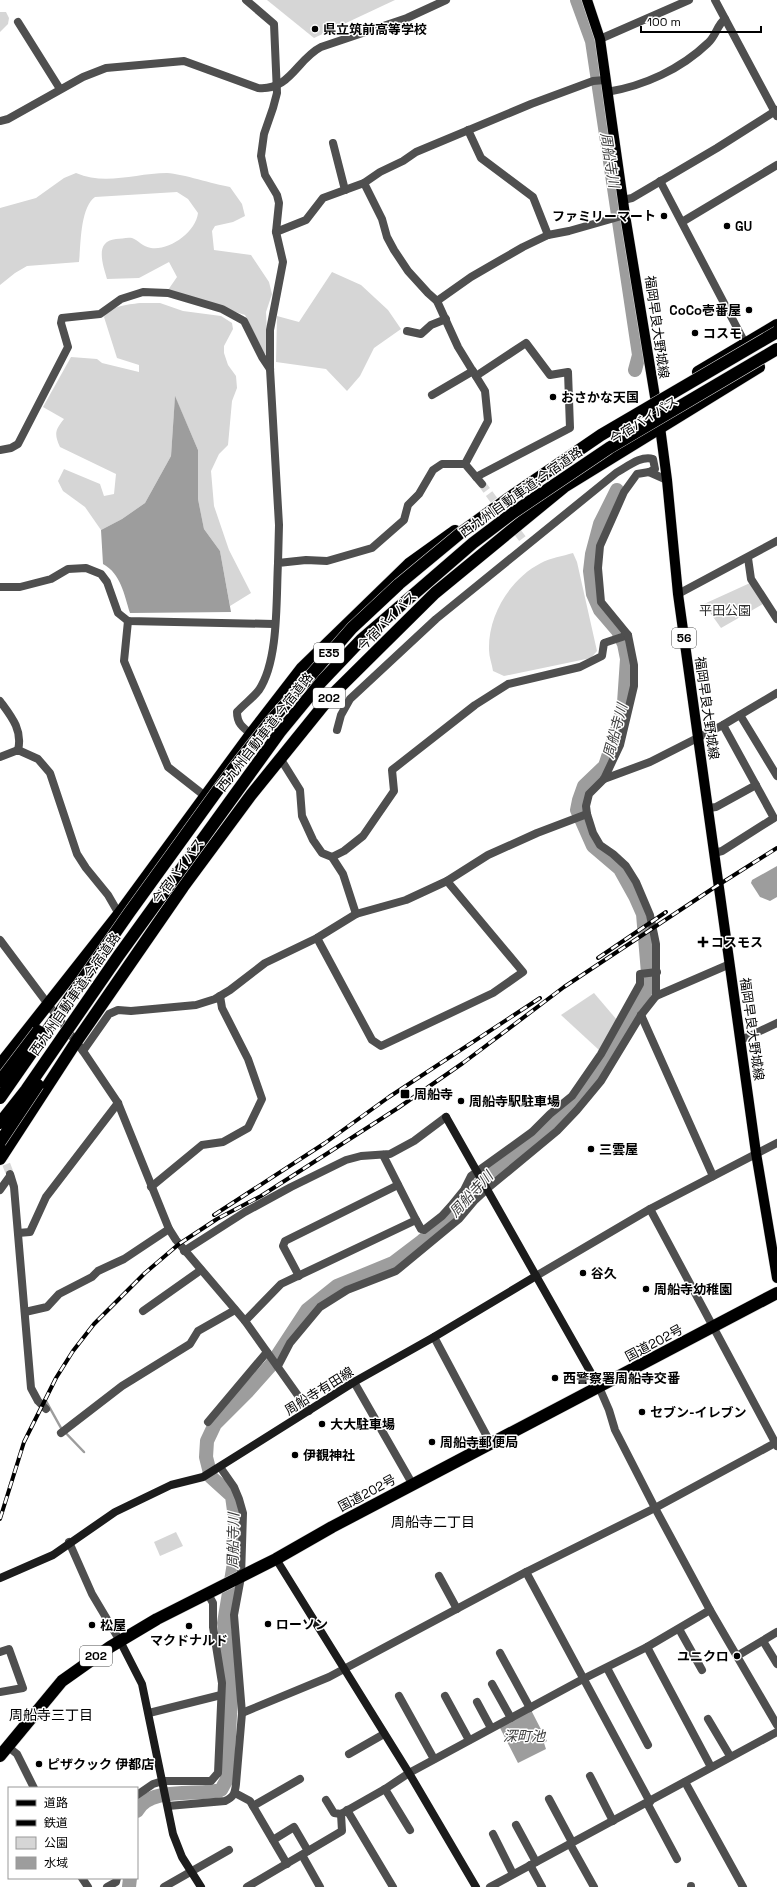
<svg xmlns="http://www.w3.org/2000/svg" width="777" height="1887" viewBox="0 0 777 1887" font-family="'Space Grotesk','Noto Sans JP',sans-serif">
<rect width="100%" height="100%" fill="#fff"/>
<g fill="#d6d6d6">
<polygon points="267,0 395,0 314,38"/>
<polygon points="0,12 6,12 9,18 8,24 0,32"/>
<path d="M76,173C106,186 136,173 167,173C183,174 213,184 230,187L242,204L245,216L233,222L215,226L212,231L214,250L251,255L269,282L272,294L266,312L268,353L265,354L245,315L168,290L177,277L169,262L139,278L107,279C103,265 94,241 116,239C121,239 127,237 132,238C138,240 143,247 151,248C169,251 196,232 198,213L188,199L177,192L95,197C80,208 81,244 79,262L27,266L15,273L0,285V208L36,198L64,178Z"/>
<polygon points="332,272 361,285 388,310 401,329 374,348 360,376 347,391 326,369 276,362 277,316 299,322"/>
<path d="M140,303H160L183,311L221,316L232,323L233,329L224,346V353L228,365L236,376L237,388L232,401L228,445L219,454L211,471L214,506L229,550L251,593L230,606L220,551L204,529L198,499V450L175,397L171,456L145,503L122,519L101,530L85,507L63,491L58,481L64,469L100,484L104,496L114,494L116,474L60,447C54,434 55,430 64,419L43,407L71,357L97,359L102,363L139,372V365L117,358L104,317C113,305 126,305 140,303Z"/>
<path d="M573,553L577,562L597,651L591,658L504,676L493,671C492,664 489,657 489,650C488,615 510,579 541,563C550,558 563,556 573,553Z"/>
<polygon points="750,583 763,604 721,628 704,604"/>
<polygon points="594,993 617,1020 599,1050 561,1015"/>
<polygon points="176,1532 183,1546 160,1556 154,1542"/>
</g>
<g fill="#9d9d9d">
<path d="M175,396L198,450V499L204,529L220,551L231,612L130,613C124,594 121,574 103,564L101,530L122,519L145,503L171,456Z"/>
<polygon points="777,866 777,897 770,901 760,897 751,883 752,880"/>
<polygon points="531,1710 547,1741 544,1743 546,1749 518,1763 499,1726"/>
</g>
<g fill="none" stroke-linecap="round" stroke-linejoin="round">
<polyline stroke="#9d9d9d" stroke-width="2.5" points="46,1401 61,1428 84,1452"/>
<g stroke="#9d9d9d" stroke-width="14">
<polyline points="577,0 592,41 639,355 635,370"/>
<path d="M137,1811C149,1786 198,1796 221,1790L227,1779L231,1694L224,1623L234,1563L235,1518L232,1496L211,1477L206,1457L207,1441L215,1424L247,1392L271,1365L307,1310L337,1286L393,1263L422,1241L444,1223L489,1174L540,1136L572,1105L613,1051L649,985L643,914L635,896L620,869L593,846L577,810L579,800L584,786L605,766L619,724L624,703L627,659L624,644L618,631L600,610L593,594L590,571L592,554L600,524L617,490"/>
<polyline points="129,1887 130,1878"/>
</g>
<g stroke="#d9d9d9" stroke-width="8" stroke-dasharray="8 4" stroke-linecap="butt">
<polyline points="482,484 527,545"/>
<polyline points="2,1153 10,1174"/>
</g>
<defs>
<polyline id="primary" points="587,0 600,39 625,215 660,427 667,480 678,594 756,1153 777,1278"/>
<g id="highway">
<polyline points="698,372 777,325"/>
<polyline points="0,1065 119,914 251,734 302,668 409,564 455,531"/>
<polyline points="0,1159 76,1042 183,887 251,795 331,696 435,593 564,487 759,367"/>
<polyline points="0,1756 62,1681 110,1647 157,1619 276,1559 332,1527 777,1293"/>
</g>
</defs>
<use href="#primary" stroke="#dbdbdb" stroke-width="11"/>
<use href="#highway" stroke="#dbdbdb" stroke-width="13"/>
<g stroke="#4f4f4f" stroke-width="8">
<polyline points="246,0 274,24 277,93 273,108 264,134 261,156 265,175 277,195 279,203 276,232 283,262 270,330 270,369 279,525 278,563"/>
<polyline points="715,0 777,116"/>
<polyline points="18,22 60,89"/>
<polyline points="600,39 689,0"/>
<path d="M607,92C644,86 681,69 708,43C716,36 717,25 725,19"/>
<path d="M0,121L8,119L83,77L106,68L184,61L258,88C290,91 297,59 321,47L407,18L446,0"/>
<polyline points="468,130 481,158 533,197 548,235"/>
<polyline points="333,143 345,190"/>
<polyline points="660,181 745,343"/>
<polyline points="364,183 382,219 387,237 394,250 408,271 428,293 437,301 458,347 485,391 488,421 465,464"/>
<polyline points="623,200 632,198 717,148 777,110"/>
<polyline points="682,222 777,165"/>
<polyline points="276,232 306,220 323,198 364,183 380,172 403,161 416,152 531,104 593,81 605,80"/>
<polyline points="437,301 471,277 523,247 548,235 569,231 625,215"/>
<polyline points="407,331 421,334 431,325 446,319"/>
<polyline points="476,376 526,343 550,375 568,372 570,428 476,477"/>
<polyline points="432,395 473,371"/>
<polyline points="0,450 11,448 18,444 68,347 61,323 62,318 100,314 121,299 143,292 168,293 222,309 244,321 262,357 270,369"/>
<polyline points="748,558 751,579 777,619"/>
<polyline points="0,587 20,587 51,579 68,569 86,568 101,574 107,582 118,613 128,621 274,624"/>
<polyline points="678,594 777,541"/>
<polyline points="128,621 124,661 168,767 205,796"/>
<path d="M0,701C11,716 23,730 18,750"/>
<polyline points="740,715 777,776"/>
<path d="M337,730L341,715L350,699L436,619L616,473C627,467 641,455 653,459L655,469L649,472"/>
<path d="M251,734C242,727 237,723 237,712C244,704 253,698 259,690C279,660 276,599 278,563L306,560L327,561L372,548L404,520L408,505L419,494L433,470L442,464H465L482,484"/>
<polyline points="0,757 18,750 38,759 50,773 77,854 86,868 108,895 119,914"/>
<polyline points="280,758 300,790 302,816 313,840 322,853 332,857 343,874 356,914"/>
<polyline points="604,779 650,762 723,725 777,693"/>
<polyline points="709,808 716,807 756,785"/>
<polyline points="714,853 722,851 774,818 723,725"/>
<polyline points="332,857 344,851 363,836 394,791 392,770 475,705 508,684 580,667 602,656 604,643 628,635"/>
<polyline points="317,938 372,1040 381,1046 493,993 523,972 447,881"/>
<polyline points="0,940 83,1051 118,1103 169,1229 176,1240 245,1321 309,1411"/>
<polyline points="656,996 730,964"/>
<polyline points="641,1015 713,1176"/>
<polyline points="741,1040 777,1023"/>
<polyline points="83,1051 109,1014 118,1010 131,1011 196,1005 215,999 230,990 265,963 317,938 356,914 406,900 447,881 488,855 537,833 587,814"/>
<polyline points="10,1174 14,1187 31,1388 38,1401 46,1409"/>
<polyline points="151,1187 202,1145 223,1142 248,1128 262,1099 248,1059 222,1008 220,996"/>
<polyline points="0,1190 10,1176"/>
<polyline points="650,1209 777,1446"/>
<polyline points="416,1220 421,1229 424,1230 442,1216 451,1206 464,1190 471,1176 532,1132 550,1114 572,1096 601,1054 640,984 640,974 657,972"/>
<polyline points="18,1233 30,1232 46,1197 118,1103"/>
<polyline points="184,1251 245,1212 291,1187 346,1160 361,1156 390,1154 414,1141 446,1117"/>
<polyline points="299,1276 283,1246 285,1241 398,1185"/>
<polyline points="536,1276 650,1209 777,1143"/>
<polyline points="143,1311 201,1270"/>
<polyline points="25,1312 47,1307 59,1294 92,1277 98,1271 124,1259 169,1229"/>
<polyline points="245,1321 281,1284 416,1220 383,1155"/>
<polyline points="434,1337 491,1444"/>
<polyline points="278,1366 290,1343 320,1307 347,1290 396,1271 459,1219 475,1200 488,1188 557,1131 577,1110 601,1081 641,1015 656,996 656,944 650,915 636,882 626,866 613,854 600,845 593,833 587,814 586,806 589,794 604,779 620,745 634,686 634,665 628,635 601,602 598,568 600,546 624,492 637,474 649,472 667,480"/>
<polyline points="354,1382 413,1485"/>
<polyline points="599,1387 609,1410 615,1430 655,1508 710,1610 777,1725"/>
<polyline points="208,1422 267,1352"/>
<polyline points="61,1433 122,1386 190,1344 198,1331 235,1310"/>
<polyline points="69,1542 92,1594 120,1641"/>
<polyline points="526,1572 650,1802"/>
<polyline points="439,1576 457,1609"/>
<polyline points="679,1629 702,1670"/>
<polyline points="763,1641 777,1664"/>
<polyline points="647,1647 711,1767"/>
<polyline points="0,1652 9,1649 23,1688 0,1692"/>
<polyline points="500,1653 530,1708"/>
<polyline points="737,1656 777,1632"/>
<polyline points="607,1668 648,1745"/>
<polyline points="492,1684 511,1718"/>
<polyline points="399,1696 434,1759"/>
<polyline points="445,1696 469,1740"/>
<polyline points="477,1702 491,1728"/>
<polyline points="149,1713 221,1695"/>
<polyline points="242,1713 329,1677 526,1572 655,1508 777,1442"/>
<polyline points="708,1719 730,1756"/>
<polyline points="7,1746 17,1754 34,1788"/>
<polyline points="349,1754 384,1734"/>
<polyline points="590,1776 613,1821"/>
<polyline points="685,1782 743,1887"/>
<polyline points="385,1789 410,1830"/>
<polyline points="235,1793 250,1801 287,1864"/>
<polyline points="137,1795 153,1784 163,1781 211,1781 218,1773 222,1683 213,1627 213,1603 208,1594"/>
<polyline points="549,1799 572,1842"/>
<polyline points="326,1800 334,1813 341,1814 385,1789 409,1773 583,1679 647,1647 710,1610"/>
<polyline points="647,1803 677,1859"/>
<path d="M168,1806L225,1801C234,1797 235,1793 236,1784L242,1713L234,1615L241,1577L243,1513L239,1499L234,1487L220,1467"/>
<polyline points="253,1806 300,1779"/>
<polyline points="347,1810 393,1887"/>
<polyline points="516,1825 536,1862"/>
<polyline points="493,1834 513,1874"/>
<polyline points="273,1840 294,1827 308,1851"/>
<polyline points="570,1844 594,1887"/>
<polyline points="302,1855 320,1887"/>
<polyline points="530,1865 542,1887"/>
<polyline points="82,1878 88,1887"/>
<polyline points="691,1886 691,1887"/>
<polyline points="107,1887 116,1882 117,1878"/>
<polyline points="164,1887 229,1850"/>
<polyline points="247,1887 342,1831 341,1814"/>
<polyline points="490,1887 777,1732"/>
</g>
<g stroke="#1c1c1c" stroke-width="8">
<polyline points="446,1117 599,1387"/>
<polyline points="276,1559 409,1773 476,1887"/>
<polyline points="0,1578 53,1555 115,1512 144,1498 171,1485 203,1477 354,1382 434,1337 536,1276"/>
<polyline points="120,1641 142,1684 173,1834 182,1857 201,1887"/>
</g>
<use href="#primary" stroke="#000" stroke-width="10"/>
<use href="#highway" stroke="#000" stroke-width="12"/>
<defs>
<g id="rail">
<polyline points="598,958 666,912"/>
<polyline points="214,1215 325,1143 389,1097 540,998"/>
<polyline points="0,1519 24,1442 56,1378 73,1351 94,1324 145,1273 179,1244 217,1219 261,1196 398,1108 463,1063 564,987 712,889 777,848"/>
</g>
</defs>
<use href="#rail" stroke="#000" stroke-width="4"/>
<use href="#rail" stroke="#fff" stroke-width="2.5" stroke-dasharray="8" stroke-linecap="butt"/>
<defs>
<g id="highway-bridge">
<polyline points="0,1081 38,1031"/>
<polyline points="0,1098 129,913 233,769 269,723 352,628 399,584 463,531 506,500 601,435 777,332"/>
<polyline points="0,1123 26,1090 119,955 280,732 322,681 362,639 473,543 514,512 609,448 777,349"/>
<polyline points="0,1142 38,1085"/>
</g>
</defs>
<use href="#highway-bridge" stroke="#dbdbdb" stroke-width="13" stroke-linecap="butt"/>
<use href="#highway-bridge" stroke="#000" stroke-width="12"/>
</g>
<g fill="#000" stroke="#fff" stroke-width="1.5">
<circle cx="315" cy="29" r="4"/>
<circle cx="664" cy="216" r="4"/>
<circle cx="727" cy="226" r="4"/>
<circle cx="749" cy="310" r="4"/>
<circle cx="695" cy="333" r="4"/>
<circle cx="553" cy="397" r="4"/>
<path d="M701 936h4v4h4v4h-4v4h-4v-4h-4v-4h4z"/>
<rect x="400" y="1089" width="10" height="10" rx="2"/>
<circle cx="461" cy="1101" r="4"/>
<circle cx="591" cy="1149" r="4"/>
<circle cx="583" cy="1273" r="4"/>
<circle cx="646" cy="1289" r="4"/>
<circle cx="555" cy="1378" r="4"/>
<circle cx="642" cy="1412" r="4"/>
<circle cx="322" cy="1424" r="4"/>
<circle cx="432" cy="1442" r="4"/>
<circle cx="295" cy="1455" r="4"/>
<circle cx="268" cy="1624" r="4"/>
<circle cx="92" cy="1625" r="4"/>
<circle cx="189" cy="1626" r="4"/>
<circle cx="737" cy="1656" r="4"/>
<circle cx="39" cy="1764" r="4"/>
</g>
<g text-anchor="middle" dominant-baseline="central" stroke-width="3" stroke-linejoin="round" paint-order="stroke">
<g fill="#fff" stroke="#4c4c4c" stroke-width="1">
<rect x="672" y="628" width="24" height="20" rx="3"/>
<rect x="314" y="643" width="30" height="20" rx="3"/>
<rect x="313" y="688" width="32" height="20" rx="3"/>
<rect x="80" y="1646" width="32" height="20" rx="3"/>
</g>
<g font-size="12" font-weight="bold" fill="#000">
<text x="684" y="638">56</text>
<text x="329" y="653">E35</text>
<text x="329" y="698">202</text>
<text x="96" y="1656">202</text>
</g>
<g font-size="13" font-weight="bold" fill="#000" stroke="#fff" text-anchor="start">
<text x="323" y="29">県立筑前高等学校</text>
<text x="656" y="216" text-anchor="end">ファミリーマート</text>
<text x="735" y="226">GU</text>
<text x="741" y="310" text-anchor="end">CoCo壱番屋</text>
<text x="703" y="333">コスモ</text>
<text x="561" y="397">おさかな天国</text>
<text x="711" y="942">コスモス</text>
<text x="414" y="1094">周船寺</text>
<text x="469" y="1101">周船寺駅駐車場</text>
<text x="599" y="1149">三雲屋</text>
<text x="591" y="1273">谷久</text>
<text x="654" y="1289">周船寺幼稚園</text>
<text x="563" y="1378">西警察署周船寺交番</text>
<text x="650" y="1412">セブン-イレブン</text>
<text x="330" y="1424">大大駐車場</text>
<text x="440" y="1442">周船寺郵便局</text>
<text x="303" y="1455">伊覩神社</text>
<text x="276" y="1624">ローソン</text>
<text x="100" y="1625">松屋</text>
<text x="189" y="1640" text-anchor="middle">マクドナルド</text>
<text x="729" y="1656" text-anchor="end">ユニクロ</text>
<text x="47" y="1764">ピザクック 伊都店</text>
</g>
<g font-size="13" fill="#000" stroke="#fff">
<text transform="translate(657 327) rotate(82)">福岡早良大野城線</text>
<text transform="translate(644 420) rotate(-32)">今宿バイパス</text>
<text transform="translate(521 492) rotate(-35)">西九州自動車道;今宿道路</text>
<text transform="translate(387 621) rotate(-45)">今宿バイパス</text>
<text transform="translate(707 708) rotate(82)">福岡早良大野城線</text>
<text transform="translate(265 732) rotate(-52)">西九州自動車道;今宿道路</text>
<text transform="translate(178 871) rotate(-54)">今宿バイパス</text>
<text transform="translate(75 994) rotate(-55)">西九州自動車道;今宿道路</text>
<text transform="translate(752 1029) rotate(82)">福岡早良大野城線</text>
<text transform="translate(654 1343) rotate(-28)">国道202号</text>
<text transform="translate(319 1391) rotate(-32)">周船寺有田線</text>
<text transform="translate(367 1493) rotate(-28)">国道202号</text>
</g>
<g font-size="13" fill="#2d2d2d" stroke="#fff">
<text x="725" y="610">平田公園</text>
</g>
<g font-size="14" font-style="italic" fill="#3e3e3e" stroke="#fff">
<text transform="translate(610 160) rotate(81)">周船寺川</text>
<text transform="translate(615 731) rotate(-75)">周船寺川</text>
<text transform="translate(471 1194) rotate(-47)">周船寺川</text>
<text transform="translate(233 1541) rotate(-89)">周船寺川</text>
<text x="524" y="1736">深町池</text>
</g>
<g font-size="14" fill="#000" stroke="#fff">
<text x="433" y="1522">周船寺二丁目</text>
<text x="51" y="1715">周船寺三丁目</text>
</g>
</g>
<rect x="8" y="1787" width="130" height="92" fill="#ffffff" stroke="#999999"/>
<rect x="16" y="1800" width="20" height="6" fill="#000000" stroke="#999999"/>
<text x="44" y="1807" font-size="12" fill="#000000">道路</text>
<rect x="16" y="1820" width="20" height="6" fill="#000000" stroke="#999999"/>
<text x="44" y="1827" font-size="12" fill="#000000">鉄道</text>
<rect x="16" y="1837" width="20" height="12" fill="#d6d6d6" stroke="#999999"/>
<text x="44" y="1847" font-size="12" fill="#000000">公園</text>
<rect x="16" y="1857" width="20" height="12" fill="#9d9d9d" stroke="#999999"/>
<text x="44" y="1867" font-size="12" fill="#000000">水域</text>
<path d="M641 26v6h120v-6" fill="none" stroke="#000000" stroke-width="2"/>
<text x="647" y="26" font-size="12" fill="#000000" stroke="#ffffff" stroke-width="3" paint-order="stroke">100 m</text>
</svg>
